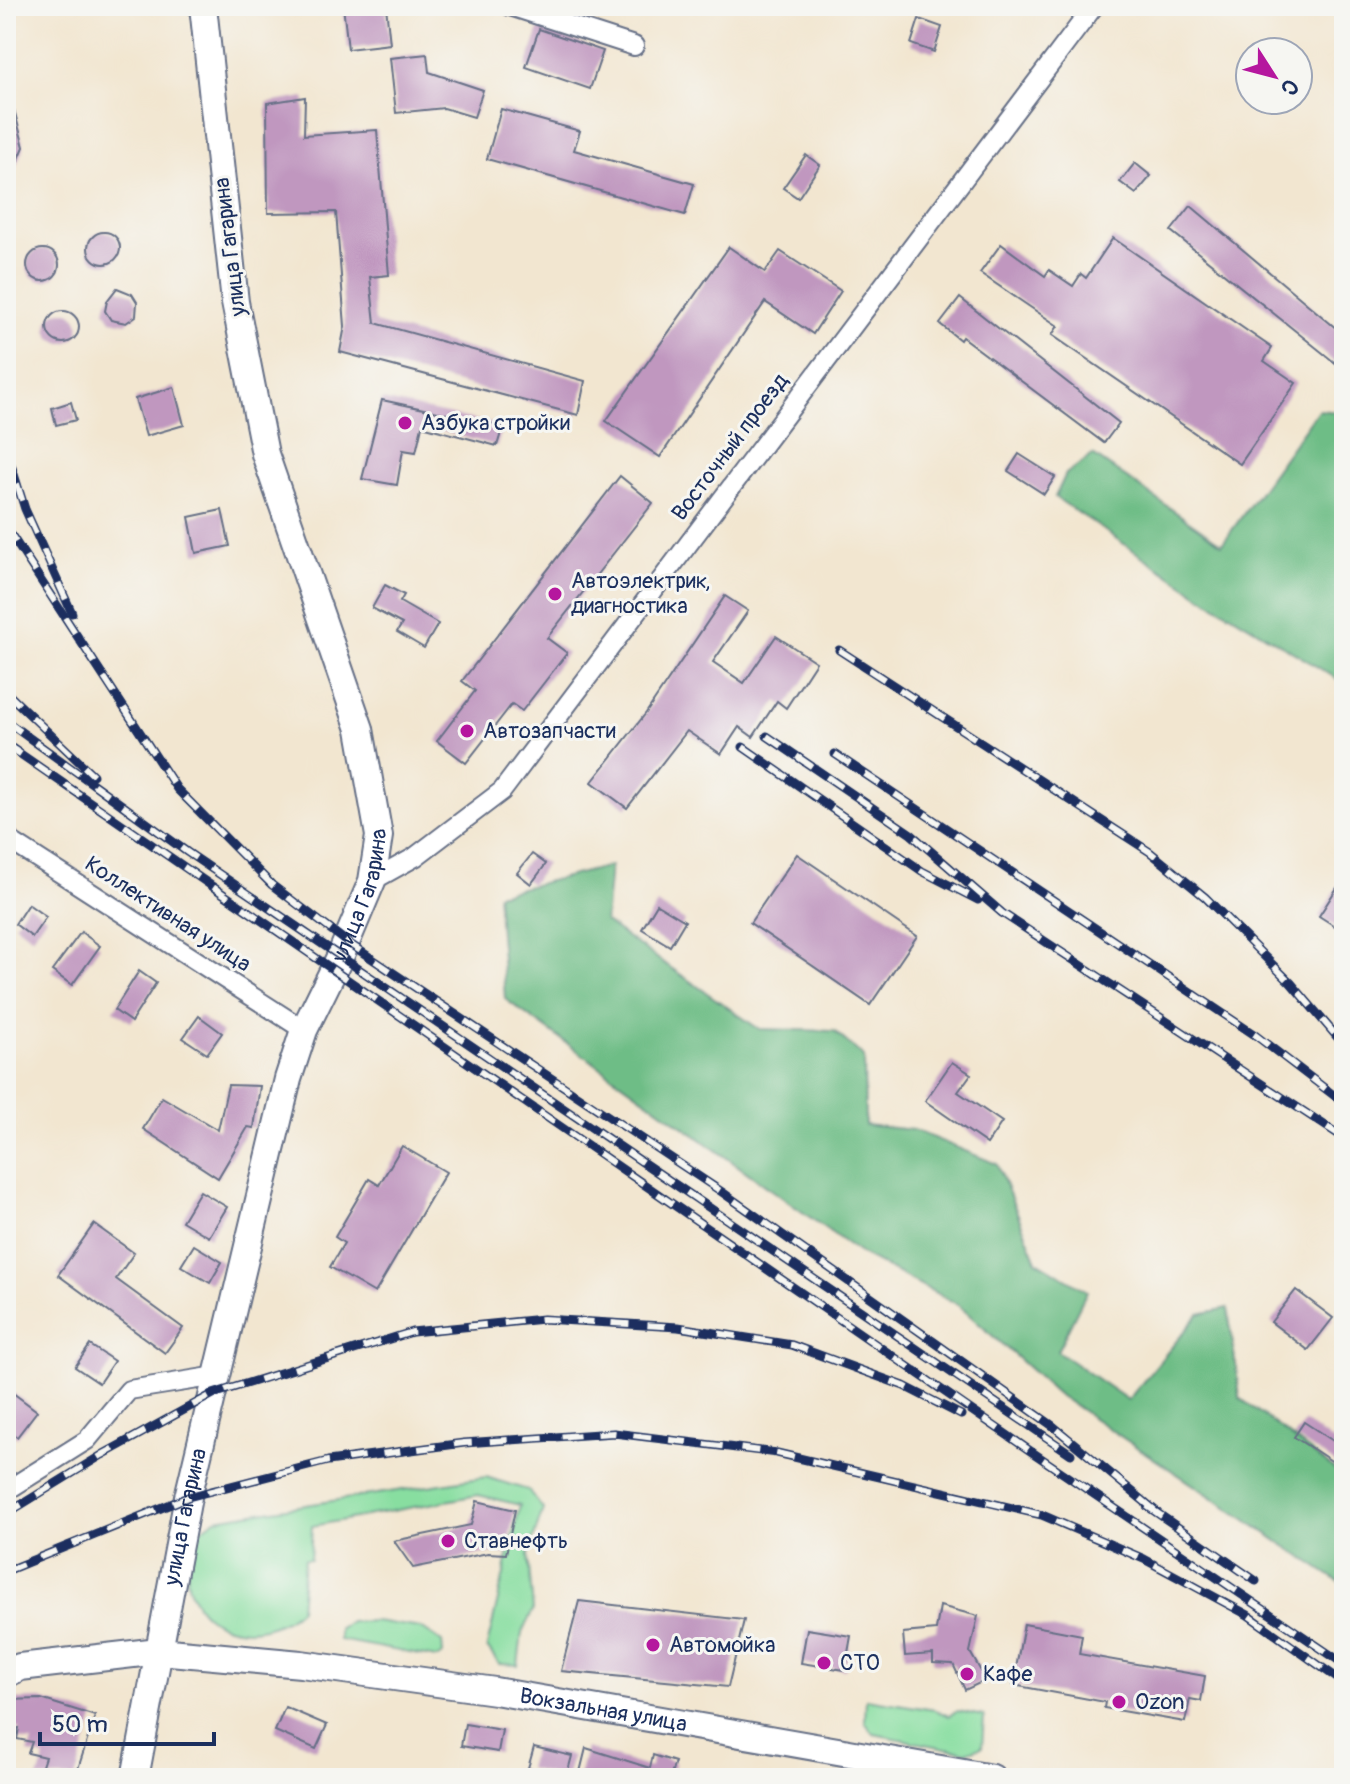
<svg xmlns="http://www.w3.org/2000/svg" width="1350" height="1784" viewBox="0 0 1350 1784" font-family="Pangolin,sans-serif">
<rect width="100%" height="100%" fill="#f6f6f2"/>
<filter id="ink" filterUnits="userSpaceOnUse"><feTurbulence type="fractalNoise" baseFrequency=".0125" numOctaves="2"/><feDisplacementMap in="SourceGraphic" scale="16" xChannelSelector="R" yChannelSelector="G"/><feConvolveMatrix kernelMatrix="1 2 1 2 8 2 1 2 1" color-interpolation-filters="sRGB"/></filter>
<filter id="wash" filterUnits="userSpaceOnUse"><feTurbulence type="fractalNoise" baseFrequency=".006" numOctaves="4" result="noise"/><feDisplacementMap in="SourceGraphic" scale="32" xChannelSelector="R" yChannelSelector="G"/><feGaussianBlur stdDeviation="1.8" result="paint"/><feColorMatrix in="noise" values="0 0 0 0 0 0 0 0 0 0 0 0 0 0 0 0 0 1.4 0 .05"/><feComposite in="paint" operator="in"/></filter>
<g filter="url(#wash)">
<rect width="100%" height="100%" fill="#f2e6d0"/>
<g fill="#88dea0" stroke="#52867f" stroke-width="2">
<path d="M486,1477L528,1490L543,1509L528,1555L533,1610L522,1633L518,1665L499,1664L487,1647L520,1505L478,1495L312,1526L310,1559H304L300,1609C270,1638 214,1639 193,1598C183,1578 188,1557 192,1536L216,1519Z"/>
<polygon points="375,1621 421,1628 442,1642 443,1654 436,1658 339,1640 339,1628 350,1622"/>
<polygon points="866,1699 935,1710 949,1716 958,1711 984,1716 982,1747 966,1752 874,1734 865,1722"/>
</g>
<g fill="#6ebd86" stroke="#447672" stroke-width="2">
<polygon points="1318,410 1338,412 1344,417 1344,683 1202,597 1055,497 1066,474 1093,455 1222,544"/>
<polygon points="610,866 605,922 759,1029 834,1031 864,1057 865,1125 914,1130 997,1164 1037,1261 1087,1291 1057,1351 1128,1400 1199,1314 1228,1308 1240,1398 1344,1477 1344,1585 1060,1396 957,1304 861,1254 505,999 497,894"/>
</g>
<g id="blocks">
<g fill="#c097bf">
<polygon points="343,6 386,6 390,44 348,49"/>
<polygon points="919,19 942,27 934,52 911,44"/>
<polygon points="539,29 603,51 590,89 526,67"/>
<polygon points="427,54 429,72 483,90 474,117 444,108 396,113 390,58"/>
<polygon points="305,97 304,135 377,130 389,275 370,277 375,323 585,381 578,415 340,352 345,326 336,212 268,213 267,103"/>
<polygon points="12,102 24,147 6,189 6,103"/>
<polygon points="501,109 580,131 574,150 694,184 685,215 487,159"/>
<polygon points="806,155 820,165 798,198 783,188"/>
<polygon points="1135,163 1151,176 1136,194 1120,182"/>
<polygon points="1191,206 1344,335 1344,370 1171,231"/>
<circle cx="104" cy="248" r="16"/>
<polygon points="1113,238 1272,348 1264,361 1296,383 1240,464 1052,335 1058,326 980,273 1001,244 1045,276 1049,270 1073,286 1081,274 1086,278"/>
<polygon points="729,247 765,272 780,251 841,291 813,334 765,302 660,457 606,421"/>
<circle cx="43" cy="265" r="16"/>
<polygon points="117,288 132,294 137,302 136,316 126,323 111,320 105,311 107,301"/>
<polygon points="960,298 1119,423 1104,443 962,337 960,340 940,324"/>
<circle cx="63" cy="327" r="16"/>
<polygon points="174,387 184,425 146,436 135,399"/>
<polygon points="382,400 503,426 497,446 422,426 416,452 403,450 397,485 362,479"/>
<polygon points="71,402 76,420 56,425 52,408"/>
<polygon points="1019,454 1055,477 1044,494 1008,471"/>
<polygon points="620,476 653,503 547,638 567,653 522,711 512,704 466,763 437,741 475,691 462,681"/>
<polygon points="222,510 230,546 196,553 189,517"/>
<polygon points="385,585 404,595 400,602 438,624 424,648 397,632 402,624 372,608"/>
<polygon points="725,596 748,611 713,662 744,683 776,636 816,662 786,708 777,701 753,737 739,727 721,754 687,731 627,808 592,782 646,713"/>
<polygon points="532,854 546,864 531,884 517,873"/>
<polygon points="797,854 917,936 870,1005 750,923"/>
<polygon points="1344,877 1344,932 1319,916"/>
<polygon points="28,904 46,917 32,937 15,924"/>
<polygon points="657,904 685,921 670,946 642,929"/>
<polygon points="81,932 100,946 72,985 52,971"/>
<polygon points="139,971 156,983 131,1022 114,1010"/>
<polygon points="199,1016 222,1033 207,1054 183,1038"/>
<polygon points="952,1062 971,1074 958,1092 1002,1122 987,1144 925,1101"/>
<polygon points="228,1085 260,1086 254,1128 248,1127 218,1178 143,1129 162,1097 218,1130"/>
<polygon points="402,1146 446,1172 375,1293 330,1267 344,1243 335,1237 369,1179 379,1185"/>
<polygon points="200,1191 227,1207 209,1237 182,1221"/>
<polygon points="94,1224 134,1253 116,1279 183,1328 165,1353 58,1275"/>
<polygon points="194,1245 222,1262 210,1283 181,1266"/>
<polygon points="1296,1290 1333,1318 1308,1350 1271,1322"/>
<polygon points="90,1345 114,1361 99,1383 75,1367"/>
<polygon points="13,1393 37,1411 17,1437 6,1429 6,1402"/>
<polygon points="1304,1422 1344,1448 1344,1469 1294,1437"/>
<polygon points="477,1501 515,1510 506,1554 488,1553 413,1568 394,1541 471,1525"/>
<polygon points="579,1601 744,1620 728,1687 561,1671"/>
<polygon points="940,1606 978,1616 970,1652 986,1680 965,1690 953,1664 933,1663 933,1654 905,1656 903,1633 936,1630"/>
<polygon points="1024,1624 1082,1635 1079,1654 1205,1676 1201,1701 1190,1699 1185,1722 1104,1708 1105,1702 1013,1685"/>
<polygon points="807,1629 851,1636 845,1670 801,1663"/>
<polygon points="41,1699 95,1716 75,1778 38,1778 45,1757 28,1753 32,1742 17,1739 19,1728 6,1730 6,1700"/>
<polygon points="285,1707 327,1725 316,1749 275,1731"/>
<polygon points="465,1724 502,1730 498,1752 461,1746"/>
<polygon points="534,1747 572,1756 566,1778 528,1768"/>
<polygon points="586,1748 650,1768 653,1755 675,1762 670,1778 588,1778 579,1776"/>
</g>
</g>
</g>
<g filter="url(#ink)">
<use href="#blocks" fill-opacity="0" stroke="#666f86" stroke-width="2"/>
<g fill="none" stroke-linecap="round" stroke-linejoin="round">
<defs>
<g id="street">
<polyline points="510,6 634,46"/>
<polyline points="6,838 304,1030"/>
<polyline points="372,881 415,857 502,791 1094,6"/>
<polyline points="6,1491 87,1440 129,1390 217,1376"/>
</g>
<g id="secondary">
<path id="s1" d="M6,1674L20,1667L159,1651L301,1664L495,1691L992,1778"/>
<path id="s2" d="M135,1778L188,1497L288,1079L304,1030L340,957L372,881L379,836L360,729L265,454L235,302L203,6"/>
</g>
</defs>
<use href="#street" stroke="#666f86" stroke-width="22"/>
<use href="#secondary" stroke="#666f86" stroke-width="30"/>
<use href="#street" stroke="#fff" stroke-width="18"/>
<use href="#secondary" stroke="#fff" stroke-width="26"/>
<defs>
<g id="rail">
<polyline points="6,449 25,509 72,613"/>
<polyline points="6,527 177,789 272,885 347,942 722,1192 1053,1426 1157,1512"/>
<polyline points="839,650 1150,852 1205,897 1291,983 1344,1045"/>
<polyline points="6,692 93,775"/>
<polyline points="6,721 187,852 1071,1454"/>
<polyline points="767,736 911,834 1002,913 1344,1138"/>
<polyline points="6,744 1029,1450 1344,1664"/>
<polyline points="743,747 922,871 978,900"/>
<polyline points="835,754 1255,1035 1344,1103"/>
<polyline points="1147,1506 1256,1581"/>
<polyline points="6,1514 102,1455 213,1394 412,1332 543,1319 678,1327 792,1345 904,1386 961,1415"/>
<polyline points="6,1571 188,1497 328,1461 464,1443 614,1433 777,1453 1042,1515 1144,1559 1248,1615 1344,1683"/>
</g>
</defs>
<use href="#rail" stroke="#1b2f5e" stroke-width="9"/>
<use href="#rail" stroke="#f6f6f2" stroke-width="6" stroke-dasharray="18" stroke-linecap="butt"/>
</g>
</g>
<g fill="#b5179e" stroke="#f6f6f2" stroke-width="3">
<circle cx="405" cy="423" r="8"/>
<circle cx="555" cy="594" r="8"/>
<circle cx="467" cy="731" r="8"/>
<circle cx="448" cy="1541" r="8"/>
<circle cx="653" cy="1645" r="8"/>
<circle cx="824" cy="1663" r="8"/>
<circle cx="967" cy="1674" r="8"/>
<circle cx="1119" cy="1702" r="8"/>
</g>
<g text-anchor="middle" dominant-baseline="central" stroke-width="6" stroke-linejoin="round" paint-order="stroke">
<g font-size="22" fill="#1b2f5e" stroke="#f6f6f2">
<text transform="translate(230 247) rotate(-97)">улица Гагарина</text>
<text transform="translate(730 447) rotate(-53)">Восточный проезд</text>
<text stroke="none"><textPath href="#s2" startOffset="914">улица Гагарина</textPath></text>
<text transform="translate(168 914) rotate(33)">Коллективная улица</text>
<text stroke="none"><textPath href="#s2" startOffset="266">улица Гагарина</textPath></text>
<text stroke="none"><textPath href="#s1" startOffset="604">Вокзальная улица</textPath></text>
</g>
<g font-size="22" fill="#1b2f5e" stroke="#f6f6f2" text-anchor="start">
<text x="421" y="423">Азбука стройки</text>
<text x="571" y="581">Автоэлектрик,<tspan x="571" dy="25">диагностика</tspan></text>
<text x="483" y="731">Автозапчасти</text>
<text x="464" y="1541">Ставнефть</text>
<text x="669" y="1645">Автомойка</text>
<text x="840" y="1663">СТО</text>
<text x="983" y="1674">Кафе</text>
<text x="1135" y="1702">Ozon</text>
</g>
</g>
<rect width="1350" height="1784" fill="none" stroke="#f6f6f2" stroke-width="32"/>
<g transform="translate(1274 76) rotate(126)"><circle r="38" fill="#f6f6f2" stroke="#9ea6b7" stroke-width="2"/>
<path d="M0-6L14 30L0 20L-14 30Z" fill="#b5179e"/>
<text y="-12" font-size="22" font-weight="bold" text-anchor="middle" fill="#1b2f5e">С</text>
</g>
<path d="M40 1732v12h174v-12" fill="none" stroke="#1b2f5e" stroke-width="4"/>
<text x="52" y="1732" font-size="24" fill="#1b2f5e" stroke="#f6f6f2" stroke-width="6" paint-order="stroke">50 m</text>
</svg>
